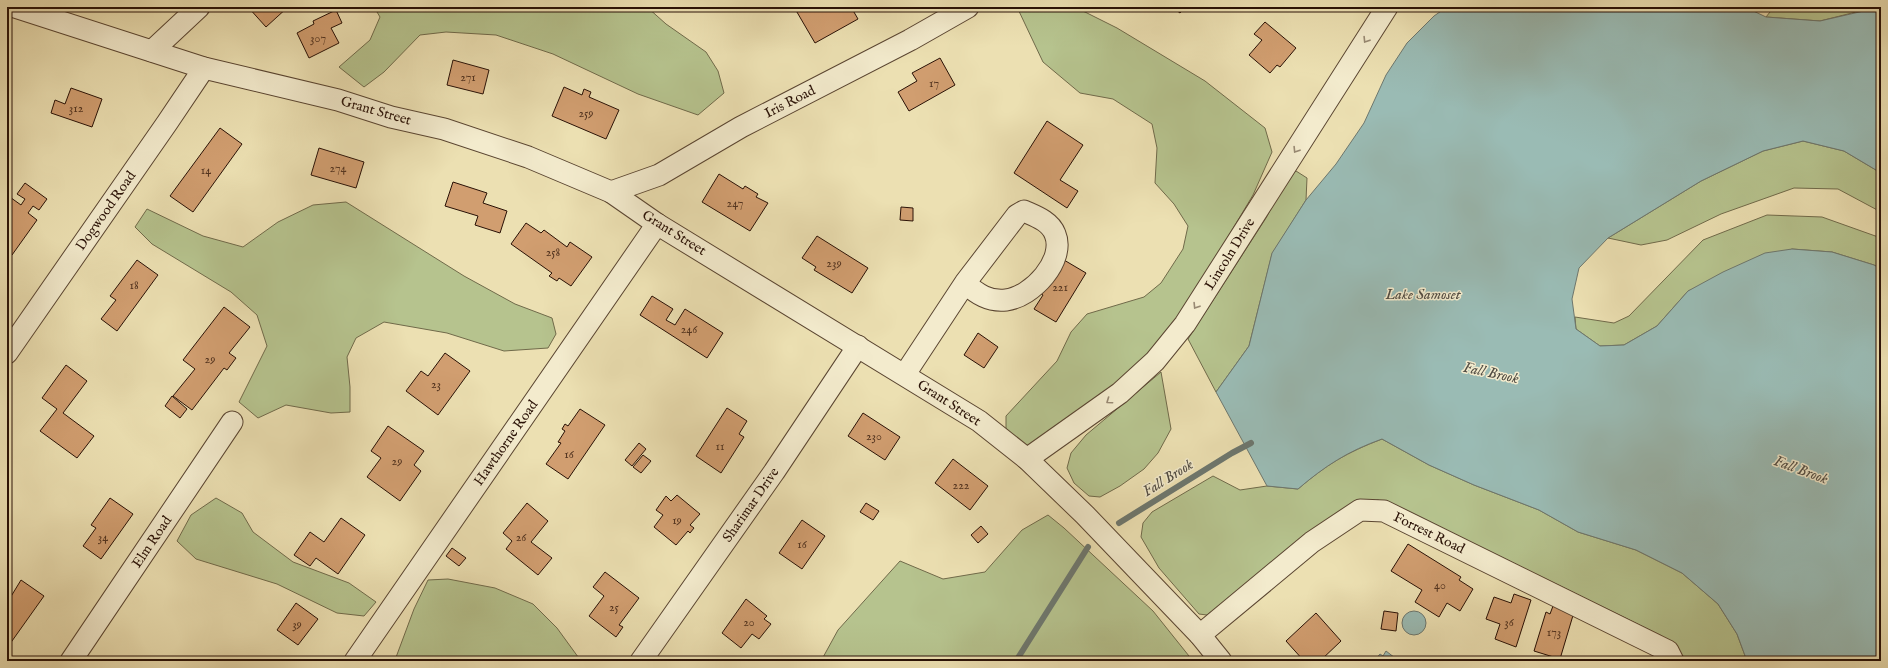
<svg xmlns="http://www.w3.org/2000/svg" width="1888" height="668" viewBox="0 0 1888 668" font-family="'IM FELL English',serif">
<rect width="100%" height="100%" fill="#ece0b2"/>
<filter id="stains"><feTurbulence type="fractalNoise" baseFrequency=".005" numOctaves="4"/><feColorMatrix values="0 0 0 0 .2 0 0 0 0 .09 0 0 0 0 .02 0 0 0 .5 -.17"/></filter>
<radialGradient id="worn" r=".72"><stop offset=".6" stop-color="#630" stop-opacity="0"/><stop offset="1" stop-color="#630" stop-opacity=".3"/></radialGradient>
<g fill="#b6c38e" stroke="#706a4a">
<polygon points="374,7 647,7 666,24 706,52 718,71 724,93 698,115 638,94 553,54 496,35 446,32 420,35 384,72 364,87 339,67 370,40 380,17"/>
<polygon points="1017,7 1075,7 1117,28 1205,81 1265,128 1272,152 1253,195 1180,317 1146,358 1108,390 1027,447 1006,431 1006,416 1057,361 1071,332 1087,314 1144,297 1161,283 1183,249 1188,226 1174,204 1155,183 1157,148 1152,124 1113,99 1080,93 1043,62"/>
<polygon points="1774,7 1876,7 1820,21 1766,17"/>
<polygon points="1803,141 1844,151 1881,173 1881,212 1838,189 1794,188 1721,214 1667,240 1641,245 1608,238 1701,181 1763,151"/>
<polygon points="1296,171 1307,178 1306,200 1272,254 1249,346 1216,392 1188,339 1266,218 1288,177"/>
<polygon points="346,202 464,276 515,304 552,318 556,334 548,348 504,351 447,333 384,322 356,338 347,357 350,387 350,412 331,413 286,405 258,418 239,402 267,346 257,315 231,292 152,244 135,227 147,209 203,236 243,247 278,222 313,205"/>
<polygon points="1767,215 1822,217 1881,238 1881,269 1874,265 1832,252 1792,249 1688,291 1657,326 1624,345 1600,346 1576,329 1575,317 1614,323 1629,316 1703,240"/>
<polygon points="1161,372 1171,429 1158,453 1144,469 1120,486 1100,497 1089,496 1074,483 1067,468 1071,453 1086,435"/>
<path d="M1382,439L1429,465L1474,485L1539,510L1578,532L1636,550L1682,573L1718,604L1737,634L1747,661H1684L1680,652L1662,636L1401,508L1378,500L1353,505L1207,615L1199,614L1159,568L1141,537L1143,523L1152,512L1213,476L1240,490L1267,486L1298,489C1327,464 1346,453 1382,439Z"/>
<polygon points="216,498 242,513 253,532 293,562 349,583 376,602 364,616 337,613 277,584 196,559 177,541 191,515"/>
<polygon points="1048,515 1064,528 1153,611 1193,661 821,661 838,630 900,561 943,579 985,572 1022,530"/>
<polygon points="448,579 495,588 533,604 557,628 581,661 397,661 395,660 414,609 428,580"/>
</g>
<g fill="#9abbb4" stroke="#6d776e">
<path d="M1447,7H1745L1766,17L1820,21L1881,7V173L1844,151L1803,141L1763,151L1701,181L1608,238L1579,268L1572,299L1576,329L1600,346L1624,345L1657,326L1688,291L1723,272L1765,253L1792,249L1832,252L1874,265L1881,269V661H1747L1737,634L1718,604L1682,573L1636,550L1578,532L1539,510L1474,485L1429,465L1382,439C1348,451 1325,466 1298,489L1267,486L1216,392L1249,346L1272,253L1306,200L1336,164L1364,123L1386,75L1407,43L1434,16Z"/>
<circle cx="1414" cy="623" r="12"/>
<polygon points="1386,651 1399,661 1374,661 1380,654 1383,656"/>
</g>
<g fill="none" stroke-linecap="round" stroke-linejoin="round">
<g stroke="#6d776e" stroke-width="6">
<polyline points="1119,523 1232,453 1251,443"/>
<polyline points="1016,661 1088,547"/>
</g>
</g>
<g fill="#d19e70" stroke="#291106">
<polygon points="248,7 288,7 266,27"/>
<polygon points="794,7 811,7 814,11 820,7 851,7 858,19 815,43"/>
<polygon points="1172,7 1185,7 1180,13"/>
<polygon points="336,10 342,23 331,28 339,43 309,58 297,33 314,24 313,21"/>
<polygon points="1265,22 1296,48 1280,67 1277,65 1270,73 1249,55 1262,40 1254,34"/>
<polygon points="940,58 955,85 909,111 898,92 917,81 912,73"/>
<polygon points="453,60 489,70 483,94 447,85"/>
<polygon points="564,87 582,95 584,89 591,92 589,97 619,110 606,139 552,116"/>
<polygon points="71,88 102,99 92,127 51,113 55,100 65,104"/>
<polygon points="1047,121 1083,145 1060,180 1078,191 1067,208 1014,173"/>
<polygon points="220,128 242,144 193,212 170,196"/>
<polygon points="319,148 364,162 356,188 311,175"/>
<polygon points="719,174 743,189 745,186 758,194 756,197 768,203 750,231 702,202"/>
<polygon points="453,182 487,193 483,203 507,211 500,233 475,225 478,216 445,206"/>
<polygon points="25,183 47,199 39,210 33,206 28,213 37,220 12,255 7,251 7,195 21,205 25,199 17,194"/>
<polygon points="901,207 913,208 913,221 900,220"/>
<polygon points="526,223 541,233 544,230 567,247 570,242 592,257 571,286 559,278 557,281 549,276 552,273 511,244"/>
<polygon points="817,236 868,268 852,293 814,270 816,267 802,258"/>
<polygon points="137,260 158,275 117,331 101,319 116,300 110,296"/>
<polygon points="1064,260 1086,273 1056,322 1034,309 1043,295 1038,292"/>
<polygon points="652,296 673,309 666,320 675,325 685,309 723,333 707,358 640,315"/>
<polygon points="224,307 250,327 229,353 236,358 227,370 224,368 192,410 173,396 195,369 183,360"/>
<polygon points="978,333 998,347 984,368 964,355"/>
<polygon points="445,353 470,371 438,415 406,391 421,371 428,376"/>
<polygon points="66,365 87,381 63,413 94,436 77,458 40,431 57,409 42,398"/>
<polygon points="172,396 187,409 180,418 165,406"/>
<polygon points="727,408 747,421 739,434 744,437 721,473 696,456"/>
<polygon points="580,409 605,425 568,479 546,464 561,443 558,442 565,431 562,429 565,424 568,426"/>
<polygon points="863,413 900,437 885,460 848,436"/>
<polygon points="388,426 424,451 414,465 421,471 400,501 367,477 381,458 371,451"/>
<polygon points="639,443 646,449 632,466 625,460"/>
<polygon points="643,455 651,461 641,473 633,467"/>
<polygon points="953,459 988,486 970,510 935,483"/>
<polygon points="677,495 700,514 690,525 694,528 690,533 688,531 676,545 654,527 663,515 656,510 666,496 671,501"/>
<polygon points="110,498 133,514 101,559 83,546 96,528 91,525"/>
<polygon points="527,503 548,521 531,542 552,558 538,575 506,549 512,541 503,533"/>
<polygon points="866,503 879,511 873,520 860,512"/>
<polygon points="341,518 365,535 338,574 316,558 310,566 294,555 310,532 324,542"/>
<polygon points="802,520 825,536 802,569 779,553"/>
<polygon points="981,526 988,534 978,543 971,535"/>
<polygon points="1408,544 1461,577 1459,580 1473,589 1460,611 1447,603 1439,617 1415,602 1422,590 1391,571"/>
<polygon points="452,548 466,558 459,566 446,556"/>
<polygon points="605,572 639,598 619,625 623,627 616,637 589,616 604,596 593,587"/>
<polygon points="21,580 44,596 7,648 7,603"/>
<polygon points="1514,594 1531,600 1516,647 1495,639 1500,624 1486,619 1494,597 1511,603"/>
<polygon points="746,599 767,616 764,619 771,624 759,639 752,634 741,648 722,633"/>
<polygon points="296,603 318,619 298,645 277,630"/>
<polygon points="1553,606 1574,612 1560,659 1534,651 1546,612 1550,614"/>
<polygon points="1384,611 1398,613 1396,631 1381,629"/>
<polygon points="1316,613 1341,641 1320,661 1304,661 1286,641"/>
<polygon points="1351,657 1355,661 1346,661"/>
</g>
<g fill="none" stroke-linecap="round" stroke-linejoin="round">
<defs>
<g id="minor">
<polyline points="15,7 204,68 338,100 391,117 444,129 528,157 611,192 657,224 979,421 1027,459 1085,515 1200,635 1221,661"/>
<polyline points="152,51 199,7"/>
<polyline points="611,192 659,175 741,127 910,40 968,7"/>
<polyline points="7,353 167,123 204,68"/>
<path d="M905,374L965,283C977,294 989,302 1006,300C1032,297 1066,260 1055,234C1050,221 1035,216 1024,211L1017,215L965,283"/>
<polyline points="1027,459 1120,393 1155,361 1185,324 1387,7"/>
<polyline points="1200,635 1312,542 1360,510 1384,511 1668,651 1673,661"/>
<polyline points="71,661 232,422"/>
<polyline points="355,661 657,224"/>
<polyline points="641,661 774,472 858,346"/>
</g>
</defs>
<use href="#minor" stroke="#5a4531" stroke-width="23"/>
<use href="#minor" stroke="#f3ebcd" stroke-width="21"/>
</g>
<defs><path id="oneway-chevron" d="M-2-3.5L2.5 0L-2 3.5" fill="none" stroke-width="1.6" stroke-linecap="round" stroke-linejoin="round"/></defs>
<g stroke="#988973">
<use href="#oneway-chevron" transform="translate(1366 40) rotate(122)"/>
<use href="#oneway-chevron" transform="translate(1296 150) rotate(122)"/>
<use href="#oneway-chevron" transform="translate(1196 306) rotate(122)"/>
<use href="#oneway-chevron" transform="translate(1109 401) rotate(145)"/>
</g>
<g text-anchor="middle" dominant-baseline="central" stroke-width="3" stroke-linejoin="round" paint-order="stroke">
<g font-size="12" fill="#533420">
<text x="318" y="38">307</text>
<text x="468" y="77">271</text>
<text x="934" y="83">17</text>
<text x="76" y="108">312</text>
<text x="586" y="113">259</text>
<text x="338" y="168">274</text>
<text x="206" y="170">14</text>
<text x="735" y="203">247</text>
<text x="553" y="252">258</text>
<text x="834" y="263">239</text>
<text x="134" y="285">18</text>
<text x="1060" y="287">221</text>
<text x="689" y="329">246</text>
<text x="210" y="359">29</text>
<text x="436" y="384">23</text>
<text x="874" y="436">230</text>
<text x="720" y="446">11</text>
<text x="569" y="454">16</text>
<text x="397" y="461">29</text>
<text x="961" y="485">222</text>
<text x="677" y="520">19</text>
<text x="103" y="537">34</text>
<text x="521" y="537">26</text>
<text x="802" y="544">16</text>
<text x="1440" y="585">40</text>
<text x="614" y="607">25</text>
<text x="749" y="622">20</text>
<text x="1509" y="622">36</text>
<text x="297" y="624">39</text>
<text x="1554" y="632">173</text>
</g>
<g font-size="14" fill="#291106" stroke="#f3ebcd">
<text transform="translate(790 102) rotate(-27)">Iris Road</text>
<text transform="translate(376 111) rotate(16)">Grant Street</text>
<text transform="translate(106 211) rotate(-55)">Dogwood Road</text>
<text transform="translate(674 233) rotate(32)">Grant Street</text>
<text transform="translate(1230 254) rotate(-58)">Lincoln Drive</text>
<text transform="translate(949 403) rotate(33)">Grant Street</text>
<text transform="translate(506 443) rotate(-55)">Hawthorne Road</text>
<text transform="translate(751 505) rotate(-55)">Sharimar Drive</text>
<text transform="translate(1429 533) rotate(26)">Forrest Road</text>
<text transform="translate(152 542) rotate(-56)">Elm Road</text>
</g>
<g font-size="15" font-style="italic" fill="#514c43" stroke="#f3ebcd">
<text x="1423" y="294">Lake Samoset</text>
<text transform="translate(1491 373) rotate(12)">Fall Brook</text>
<text transform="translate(1801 470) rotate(20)">Fall Brook</text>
<text transform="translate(1168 478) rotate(-32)">Fall Brook</text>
</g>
</g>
<rect width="1888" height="668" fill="none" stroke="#ece0b2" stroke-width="24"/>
<rect x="8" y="8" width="1872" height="652" fill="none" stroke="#291106" stroke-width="2"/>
<rect x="12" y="12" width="1864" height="644" fill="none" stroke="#291106"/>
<rect width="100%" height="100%" filter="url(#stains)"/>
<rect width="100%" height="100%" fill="url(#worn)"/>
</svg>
